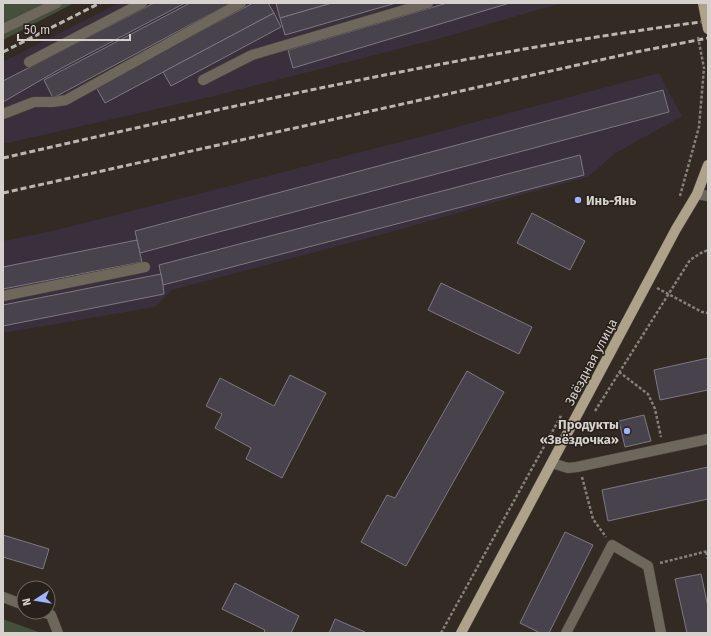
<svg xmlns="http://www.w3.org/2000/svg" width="711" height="636" viewBox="0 0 711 636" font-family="'Fira Sans',sans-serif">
<rect width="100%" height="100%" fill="#322a23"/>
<g fill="#3a2f3d">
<polygon points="119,3 562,3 434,40 214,96 3,144 3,62"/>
<polygon points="659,73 682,116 614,154 588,177 499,201 402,229 172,290 155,307 3,333 3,241 57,230 408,140"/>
</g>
<g fill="#44503c">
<polygon points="3,3 74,3 3,40"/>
<polygon points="3,619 41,633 3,633"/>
</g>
<g fill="#47424b" stroke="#7d7882">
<polygon points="154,3 185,3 60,69 3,102 3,81"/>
<polygon points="190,3 231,3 53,98 44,80"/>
<polygon points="253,3 268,3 274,13 105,103 96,87"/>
<polygon points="276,3 332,3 280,18"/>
<polygon points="332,3 396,3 285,35 280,18"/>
<polygon points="447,3 510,3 293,68 288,50"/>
<polygon points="274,13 281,27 171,86 163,72"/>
<polygon points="663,90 669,112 140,253 135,231"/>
<polygon points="580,155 584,175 163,285 159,265"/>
<polygon points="532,213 585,241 570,270 517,243"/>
<polygon points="137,240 142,262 3,289 3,267"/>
<polygon points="161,274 163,285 164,294 3,326 3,305"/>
<polygon points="441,283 532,327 519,354 428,310"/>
<polygon points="708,358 708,390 660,400 654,370"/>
<polygon points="467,371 504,392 406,566 361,542 387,495 395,498"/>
<polygon points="290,375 326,393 282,478 246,459 251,448 215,428 222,414 206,406 220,378 274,406"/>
<polygon points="644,415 651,441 625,447 619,421"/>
<polygon points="708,467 708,499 608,521 602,490"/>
<polygon points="565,532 593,545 549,633 540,633 520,623"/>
<polygon points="3,535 49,549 43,569 3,557"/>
<polygon points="701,574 708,607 708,633 687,633 675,579"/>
<polygon points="235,583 299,616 291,633 264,633 265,630 222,609"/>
<polygon points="335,619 365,632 365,633 329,633"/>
</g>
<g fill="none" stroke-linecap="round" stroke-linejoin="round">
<defs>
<g id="minor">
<polyline points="3,29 57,3"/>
<polyline points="29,62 142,3"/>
<polyline points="203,80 252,55 428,3"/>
<polyline points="3,114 34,102 53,102 66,100 241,3"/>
<polyline points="697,194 708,196"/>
<polyline points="3,296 145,267"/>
<polyline points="552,463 568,468 577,467 708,439"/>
<polyline points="3,597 24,605"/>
<polyline points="43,612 51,615 58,633"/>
<polyline points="566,633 612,545 648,566 661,633"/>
</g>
<polyline id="major" points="461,633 676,229 697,194 708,165"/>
</defs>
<use href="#minor" stroke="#4c453e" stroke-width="11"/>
<use href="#major" stroke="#4c453e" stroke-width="11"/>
<g stroke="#87807a" stroke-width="2.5" stroke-dasharray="3 2" stroke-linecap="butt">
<polyline points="680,196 699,127 704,68"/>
<polyline points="657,288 702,312 708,313"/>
<polyline points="619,372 648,394 655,409 661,437"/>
<polyline points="595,411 690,260 701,253 708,250"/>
<polyline points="582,477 593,519 606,537"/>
<polyline points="706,552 708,559"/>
<polyline points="660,563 708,551"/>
<polyline points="441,633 562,414"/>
</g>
<use href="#minor" stroke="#6d685b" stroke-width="10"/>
<use href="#major" stroke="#aea38a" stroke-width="10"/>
<g stroke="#bbb6b1" stroke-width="3" stroke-dasharray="6 3" stroke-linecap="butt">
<polyline points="3,52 100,3"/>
<path d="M3,158C236,105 470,52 708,21"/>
<polyline points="3,193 636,52 708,38"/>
</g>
<defs>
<polyline id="major-bridge" points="703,3 708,29"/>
</defs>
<use href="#major-bridge" stroke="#4c453e" stroke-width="11" stroke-linecap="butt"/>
<polyline stroke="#87807a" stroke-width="2.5" stroke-dasharray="3 2" stroke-linecap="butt" points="698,37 704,68"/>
<use href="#major-bridge" stroke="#aea38a" stroke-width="10"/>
</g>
<g fill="#a0b3fd" stroke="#28201a" stroke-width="1.5">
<circle cx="578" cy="200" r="4"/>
<circle cx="627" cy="431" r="4"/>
</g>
<g text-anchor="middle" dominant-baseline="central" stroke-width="3" stroke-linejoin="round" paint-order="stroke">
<g font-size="13" font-weight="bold" fill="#d6d1cc" stroke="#28201a" text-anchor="start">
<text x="586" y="200">Инь-Янь</text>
<text x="619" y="424" text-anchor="end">Продукты<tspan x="619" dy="15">«Звёздочка»</tspan></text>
</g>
<g font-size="13" fill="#d6d1cc" stroke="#28201a">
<text transform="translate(591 362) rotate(-62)">Звёздная улица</text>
</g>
</g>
<rect width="711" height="636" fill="none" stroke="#d6d1cc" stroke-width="8"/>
<g transform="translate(36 600) rotate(258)"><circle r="19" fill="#28201a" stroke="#6e6761"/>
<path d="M0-3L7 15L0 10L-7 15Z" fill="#a0b3fd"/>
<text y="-6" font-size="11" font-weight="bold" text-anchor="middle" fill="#d6d1cc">N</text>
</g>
<path d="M18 34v6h112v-6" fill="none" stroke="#d6d1cc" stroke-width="2"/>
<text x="24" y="34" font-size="12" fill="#d6d1cc" stroke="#28201a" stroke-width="3" paint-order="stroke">50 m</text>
</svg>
